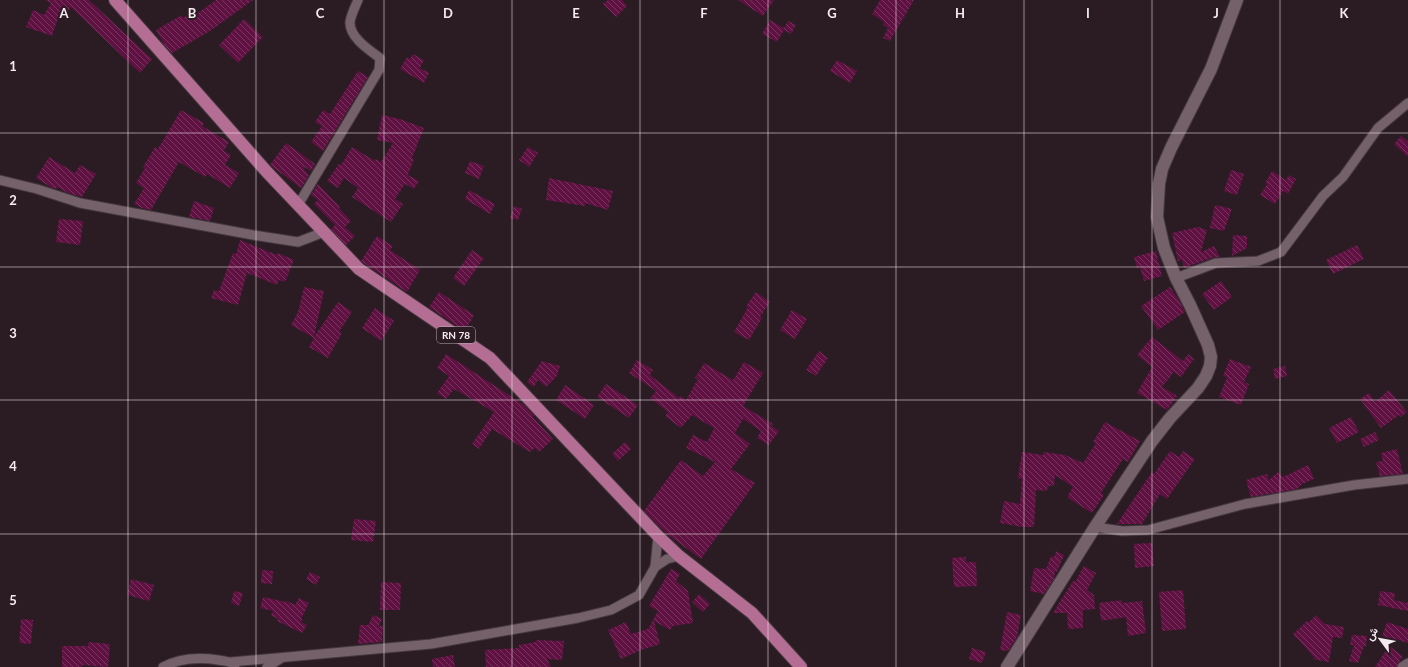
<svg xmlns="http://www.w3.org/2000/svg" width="1408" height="667" viewBox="0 0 1408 667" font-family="Lato,Vazirmatn,sans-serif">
<defs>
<pattern id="building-back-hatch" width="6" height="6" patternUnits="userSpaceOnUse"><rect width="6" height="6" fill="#5f1142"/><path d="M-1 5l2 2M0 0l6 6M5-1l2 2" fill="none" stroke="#77345e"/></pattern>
</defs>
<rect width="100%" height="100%" fill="#2b1c24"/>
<g fill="url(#building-back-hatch)">
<polygon points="45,0 89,0 152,59 140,73 71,7 67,13 61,9 52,36 26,27 33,10 44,15 51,3"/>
<polygon points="216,0 253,0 210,31 172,53 165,46 156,30 182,15 183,18 192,12 194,16"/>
<polygon points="608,0 622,0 627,6 616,17 603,4"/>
<polygon points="738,0 774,0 763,16"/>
<polygon points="880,0 914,0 890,41 883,38 888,28 883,25 884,22 872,14"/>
<polygon points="244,19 263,37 238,63 219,45"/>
<polygon points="770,20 784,28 788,21 796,25 791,34 784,30 777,42 762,34"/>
<polygon points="413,54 424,60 420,68 429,73 424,83 400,69 407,57 410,59"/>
<polygon points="837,60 857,71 850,83 830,71"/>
<polygon points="358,71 368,77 323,151 311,142 322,126 315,122 323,110 330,114"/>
<polygon points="181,110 204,123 202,126 229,142 224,151 231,155 225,165 239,173 230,188 207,174 205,177 179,162 151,210 142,208 134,204 144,188 136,183 145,168 143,167 155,147 158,149"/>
<polygon points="382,115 400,119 424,128 412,158 414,159 408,175 419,181 414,189 405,184 395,199 403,204 391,222 352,197 358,188 344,178 338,188 327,181 339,164 341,165 352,147 375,161 376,159 381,162 393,143 377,140"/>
<polygon points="1401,136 1408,142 1408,157 1394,144"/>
<polygon points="286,143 315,164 311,171 304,167 303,168 309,175 301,188 270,165"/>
<polygon points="528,147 538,153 529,167 519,160"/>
<polygon points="49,157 75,173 80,165 96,174 82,197 68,193 57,187 56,189 52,188 36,178"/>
<polygon points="470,161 484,166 479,179 465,173"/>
<polygon points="1231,170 1244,174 1237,195 1224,191"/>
<polygon points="1272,171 1286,180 1289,175 1296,179 1288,194 1283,191 1275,204 1260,195 1267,184 1265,183"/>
<polygon points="549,178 613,191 608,210 585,203 585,206 546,200"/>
<polygon points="318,184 340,207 339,208 351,221 345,227 355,236 346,245 331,229 335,225 314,204 318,200 311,195"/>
<polygon points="469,190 495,204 490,214 465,199"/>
<polygon points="194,201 214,208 210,221 189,217"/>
<polygon points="1215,205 1232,209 1224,231 1210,228"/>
<polygon points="514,206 522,209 518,220 510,218"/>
<polygon points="59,219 83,221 80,245 56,242"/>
<polygon points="1198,227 1207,230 1201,252 1214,246 1220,257 1214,257 1184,268 1182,260 1178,261 1172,233"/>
<polygon points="1233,235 1247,236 1247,248 1232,256"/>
<polygon points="377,236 393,246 390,250 420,270 407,292 361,261"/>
<polygon points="240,240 277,255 278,253 294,260 285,282 279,280 277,285 247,273 238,305 211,298 214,290 219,291 233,253 236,254"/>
<polygon points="1357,245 1364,259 1333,274 1326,260"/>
<polygon points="472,250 484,258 464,286 453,278"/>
<polygon points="1156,251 1162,276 1144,281 1140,267 1137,268 1134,257"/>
<polygon points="1221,281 1232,297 1214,310 1202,294"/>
<polygon points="304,287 324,291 314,337 338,302 352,312 339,332 342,333 328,358 309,347 314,338 291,325 298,312"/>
<polygon points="1170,287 1179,300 1185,312 1158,330 1141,306"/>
<polygon points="439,292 474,315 466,329 471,331 469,334 429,307"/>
<polygon points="756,292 770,302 760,317 762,318 749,340 734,332 748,307 746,306"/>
<polygon points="375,308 394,321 381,341 362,328"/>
<polygon points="792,310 807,319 795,339 780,330"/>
<polygon points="1152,337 1183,361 1188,354 1194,359 1181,377 1174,372 1162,387 1177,396 1167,410 1137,393 1152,367 1137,355"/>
<polygon points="819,351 828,358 816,376 806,370"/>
<polygon points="446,354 524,405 534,415 533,417 553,439 539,452 535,448 530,452 492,429 479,449 472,444 494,412 454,389 446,399 437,393 449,376 437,368"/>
<polygon points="1230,359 1251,367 1244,382 1249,384 1241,405 1219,397 1227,377 1223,376"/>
<polygon points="637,360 653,370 650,375 679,398 681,396 686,400 698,379 695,378 704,363 733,380 744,362 763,373 743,406 773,424 771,426 779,431 769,445 757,438 761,431 743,419 735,433 750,444 731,469 755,483 701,559 668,535 644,511 681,460 703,476 715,462 686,448 693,435 707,442 714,428 692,415 681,428 665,416 668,412 650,398 656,391 629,373"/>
<polygon points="542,361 560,366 557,376 546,387 538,380 534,387 527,382"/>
<polygon points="1285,366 1287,376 1275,379 1273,369"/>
<polygon points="606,384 638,405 629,418 597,397"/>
<polygon points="565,385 594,405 585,419 556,400"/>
<polygon points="1389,390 1407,412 1401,417 1399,415 1381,428 1360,399 1369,393 1375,402"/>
<polygon points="1351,417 1359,432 1337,443 1329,428"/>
<polygon points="1105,422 1140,441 1128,462 1123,459 1101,493 1104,495 1092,513 1068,498 1068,495 1073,487 1055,475 1054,486 1048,486 1047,491 1036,490 1034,527 1022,527 1000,523 1004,501 1020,504 1022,479 1018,478 1022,452 1043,455 1044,452 1065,455 1083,463 1096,443 1093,442"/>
<polygon points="1375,432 1379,440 1364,447 1360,439"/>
<polygon points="625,442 631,449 618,461 612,454"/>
<polygon points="1397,449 1403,474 1380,476 1376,462 1383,461 1381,453"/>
<polygon points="1170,451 1179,457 1183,451 1195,459 1167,499 1160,494 1142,524 1117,524 1152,472 1154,474"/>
<polygon points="1308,465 1314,479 1302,484 1297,489 1251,497 1246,480 1267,474 1269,480 1278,472 1283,477"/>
<polygon points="354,519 376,521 373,542 351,540"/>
<polygon points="1152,543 1154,566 1135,568 1134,544"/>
<polygon points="1056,551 1064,555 1057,572 1055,571 1054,579 1044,594 1030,591 1034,568 1046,569 1051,556 1054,557"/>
<polygon points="966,557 966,562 976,562 977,586 954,587 952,558"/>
<polygon points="1084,566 1096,573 1087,590 1094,595 1095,609 1083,610 1083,628 1068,629 1067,613 1053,613 1073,581 1075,582"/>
<polygon points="671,569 680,574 676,581 688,591 693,623 673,626 670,630 654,621 660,644 641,650 621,659 608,630 626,622 631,634 648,629 658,611 649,606"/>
<polygon points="262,570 273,571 272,584 261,583"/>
<polygon points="310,572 320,577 316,585 306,579"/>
<polygon points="131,579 154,585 149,601 127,595"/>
<polygon points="381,582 401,583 400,610 380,610"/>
<polygon points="1183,590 1186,629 1162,631 1159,592"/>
<polygon points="234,591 243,593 239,606 231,603"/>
<polygon points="1380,591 1395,593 1394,600 1408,603 1408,611 1378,605"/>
<polygon points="699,594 710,604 703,612 692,602"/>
<polygon points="263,597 286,602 287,601 295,605 299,598 309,603 301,619 303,619 301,622 307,625 302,633 277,621 278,619 271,615 273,611 260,608"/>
<polygon points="1122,600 1122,603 1142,601 1146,633 1128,636 1126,617 1101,621 1099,603"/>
<polygon points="1007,612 1021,615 1017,637 1008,651 1000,650"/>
<polygon points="373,615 382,619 379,626 383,626 382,642 358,644 360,625 368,625"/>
<polygon points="1316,615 1325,624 1344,627 1342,638 1333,637 1329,662 1313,659 1314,657 1293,634 1307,621 1309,622"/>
<polygon points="21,619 33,620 31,644 19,643"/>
<polygon points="1387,622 1408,629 1408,643 1382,636"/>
<polygon points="1352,635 1367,636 1366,646 1364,646 1358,663 1349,661 1354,645 1350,645"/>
<polygon points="536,640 564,641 562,660 547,659 551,667 486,667 485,650 519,648 519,645 536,642"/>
<polygon points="88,642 110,644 108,667 82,665 82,667 62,667 62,646 88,646"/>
<polygon points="1389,646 1403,656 1396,667 1375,667"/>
<polygon points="972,648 986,652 982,663 969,659"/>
<polygon points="453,655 455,667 433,667 432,659"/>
</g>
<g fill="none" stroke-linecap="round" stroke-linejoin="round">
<defs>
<g id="street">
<polyline points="0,180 37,189 80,203 253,235 298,242 324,232"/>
<path d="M298,205L379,70L380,58C369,50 349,37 350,22C351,15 355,7 358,0"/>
<polyline points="1176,278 1216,263 1258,261 1281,252 1323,196 1343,177 1378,128 1408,103"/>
<polyline points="1095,527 1122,531 1148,530 1245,504 1354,485 1408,479"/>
<polyline points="655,567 667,559 679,556"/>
<polyline points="231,662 431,644 578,618 611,610 639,595 655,567 658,536"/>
<path d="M163,667C180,658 198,657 218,660C224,661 230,661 235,665"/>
<polyline points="267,667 280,659"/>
<polyline points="1402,667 1408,663"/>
</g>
<polyline id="secondary" points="1007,667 1095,527 1152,441 1170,418 1198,388 1206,376 1210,366 1211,357 1208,345 1190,305 1176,278 1164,248 1157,217 1159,184 1162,169 1171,148 1211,69 1237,0"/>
<polyline id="primary" points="115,0 266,171 359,269 490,358 658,536 679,556 752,613 801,667"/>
</defs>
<use href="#street" stroke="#45383f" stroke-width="11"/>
<use href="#secondary" stroke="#45383f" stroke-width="14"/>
<use href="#primary" stroke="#45383f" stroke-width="14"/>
<use href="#street" stroke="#74616a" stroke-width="9"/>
<use href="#secondary" stroke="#74616a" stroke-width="12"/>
<use href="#primary" stroke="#b46e94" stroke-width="12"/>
</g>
<path fill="none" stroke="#f5eaef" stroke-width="1" stroke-opacity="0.55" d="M128,0V667M256,0V667M384,0V667M512,0V667M640,0V667M768,0V667M896,0V667M1024,0V667M1152,0V667M1280,0V667M0,133H1408M0,267H1408M0,400H1408M0,534H1408"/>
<g text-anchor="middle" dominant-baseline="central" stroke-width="4" stroke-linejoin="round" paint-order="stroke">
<rect fill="#2b1c24" stroke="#b8acb2" stroke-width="1" x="437" y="327" width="38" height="16" rx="3"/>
<g font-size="10" font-weight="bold" fill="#f5eaef">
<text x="456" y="335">RN 78</text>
</g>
</g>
<g font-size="13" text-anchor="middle" font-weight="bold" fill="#f5eaef" stroke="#2b1c24" stroke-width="4" stroke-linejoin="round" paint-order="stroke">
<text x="64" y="18">A</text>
<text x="192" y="18">B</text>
<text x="320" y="18">C</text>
<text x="448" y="18">D</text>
<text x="576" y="18">E</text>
<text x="704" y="18">F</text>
<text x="832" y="18">G</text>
<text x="960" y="18">H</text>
<text x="1088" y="18">I</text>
<text x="1216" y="18">J</text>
<text x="1344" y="18">K</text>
<text x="13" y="71">1</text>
<text x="13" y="205">2</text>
<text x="13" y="338">3</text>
<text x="13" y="471">4</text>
<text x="13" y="605">5</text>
</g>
<g transform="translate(1380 639) rotate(302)" stroke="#2b1c24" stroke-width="3" paint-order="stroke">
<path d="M0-3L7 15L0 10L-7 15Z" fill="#f5eaef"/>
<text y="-6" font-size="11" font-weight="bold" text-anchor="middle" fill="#f5eaef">ش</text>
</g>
</svg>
